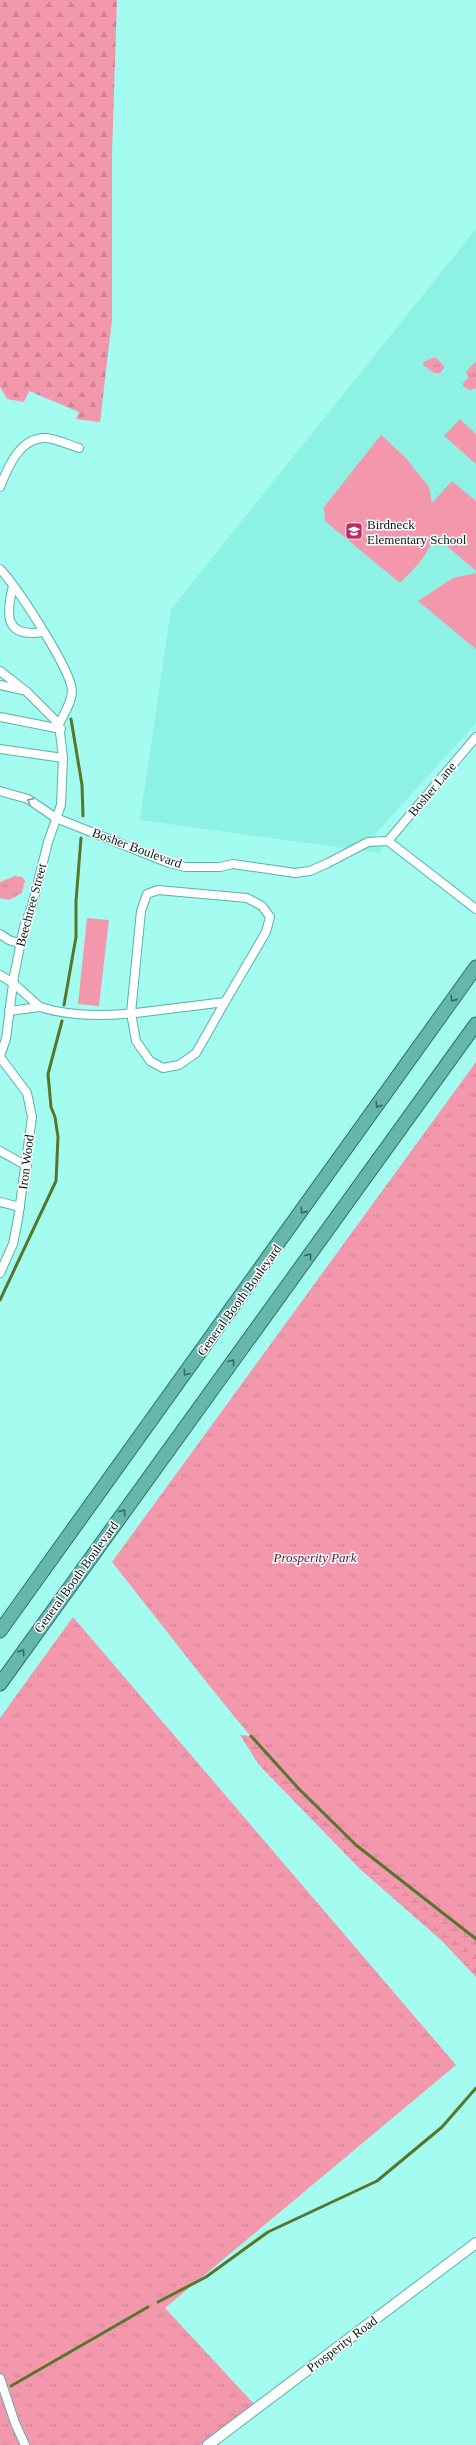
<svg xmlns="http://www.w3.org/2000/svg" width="476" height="2445" viewBox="0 0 476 2445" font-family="Georgia,serif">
<defs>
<pattern id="forest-firs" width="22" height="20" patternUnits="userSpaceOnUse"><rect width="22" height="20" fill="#f397ad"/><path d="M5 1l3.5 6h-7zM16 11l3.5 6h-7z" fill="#cf8294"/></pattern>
<pattern id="wetland-marsh" width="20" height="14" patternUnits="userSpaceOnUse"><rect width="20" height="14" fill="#f397ad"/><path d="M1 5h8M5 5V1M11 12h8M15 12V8" fill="none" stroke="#cf8294"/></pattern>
<pattern id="park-tufts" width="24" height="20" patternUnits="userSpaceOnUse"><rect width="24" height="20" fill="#f397ad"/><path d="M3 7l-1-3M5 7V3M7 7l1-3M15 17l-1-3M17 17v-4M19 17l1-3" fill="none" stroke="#cf8294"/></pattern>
</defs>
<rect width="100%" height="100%" fill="#a3fcef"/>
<polygon fill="#8df2e4" points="476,229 476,723 371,839 383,848 379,853 140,820 171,609"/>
<g fill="#f397ad">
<polygon points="460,419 476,434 476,464 444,436"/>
<path d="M381,435L405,457L429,487L432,503L452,481L476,501V571L434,535C429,555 414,569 400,583L325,521L324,507Z"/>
<polygon points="476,573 476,649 418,601 453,578"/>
<polygon points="87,918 109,920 99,1006 78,1004"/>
</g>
<polygon fill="url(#forest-firs)" points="0,0 117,0 112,152 112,320 100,422 76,419 79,412 29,391 24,402 7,399 0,387"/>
<polygon fill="url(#wetland-marsh)" points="240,1735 251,1736 476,1922 476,1977 442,1941 360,1869 259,1765"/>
<g fill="url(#park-tufts)">
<polygon points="435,357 445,367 440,373 434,373 423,365 424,362"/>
<polygon points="476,361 476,388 470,390 464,387 463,383 468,378 466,372"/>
<polygon points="15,876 22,877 25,880 22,893 9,900 0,898 0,882"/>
<path d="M476,1062V1939C415,1891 352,1845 298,1789C231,1718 173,1638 112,1562Z"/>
<polygon points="73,1617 456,2065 165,2308 254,2404 200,2445 0,2445 0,1718"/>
</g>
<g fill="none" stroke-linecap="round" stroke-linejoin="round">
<g stroke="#58762a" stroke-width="3">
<polyline points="71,719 82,785 83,816"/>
<polyline points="64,1005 76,937 76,901 81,838"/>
<polyline points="0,1300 56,1181 58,1137 55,1117 51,1107 48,1074 62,1021"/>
<polyline points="251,1736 299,1789 356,1845 476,1939"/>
<polyline points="158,2302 206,2277 268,2232 377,2181 442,2127 476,2088"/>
<polyline points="11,2386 148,2307"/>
</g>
<defs>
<g id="minor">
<path d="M0,487C8,467 20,437 46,438C57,439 69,445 79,448"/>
<path d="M0,569C17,587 70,668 72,690C72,702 64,714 59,724"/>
<path d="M13,586C6,614 4,638 42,632"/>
<polyline points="0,671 27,692 59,724 63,758 61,805 48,842 32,906 24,927 14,976 6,1039 0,1056"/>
<polyline points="0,685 22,690"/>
<polyline points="0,717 61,729"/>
<polyline points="0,749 63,758"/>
<polyline points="0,791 28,799 56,818 169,863 185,867 220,867 233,864 295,873 310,871 328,863 368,842 388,841 476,909"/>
<polyline points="388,841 476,737"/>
<polyline points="0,934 9,940 21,944"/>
<polyline points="0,975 13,983 40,1007 9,1011"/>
<path d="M40,1007C71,1017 105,1016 136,1013L225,1002L266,932L270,917L262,906L247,898L158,890L147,894L141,911L131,1013L136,1041L150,1061L163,1068L179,1065L196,1053L225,1002"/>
<polyline points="0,1057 27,1093 32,1117 18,1219 13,1244 0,1273"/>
<polyline points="0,1151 27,1166"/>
<polyline points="0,1202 20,1207"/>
<polyline points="0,2378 15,2423 25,2445"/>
</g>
<polyline id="tertiary" points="208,2445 476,2243"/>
<g id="trunk">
<polyline points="0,1631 476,967"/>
<polyline points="0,1684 476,1024"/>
</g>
</defs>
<use href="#minor" stroke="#59b2a6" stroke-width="10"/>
<use href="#tertiary" stroke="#59b2a6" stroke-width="12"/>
<use href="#trunk" stroke="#2a746b" stroke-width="15"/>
<use href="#minor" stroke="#fff" stroke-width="8"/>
<use href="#tertiary" stroke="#fff" stroke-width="10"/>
<use href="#trunk" stroke="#66b6ac" stroke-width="13"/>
</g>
<defs><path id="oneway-chevron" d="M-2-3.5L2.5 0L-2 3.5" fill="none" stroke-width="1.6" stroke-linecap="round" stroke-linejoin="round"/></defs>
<use stroke="#8d9997" href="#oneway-chevron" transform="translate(30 801) rotate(-152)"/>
<g stroke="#346962">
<use href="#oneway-chevron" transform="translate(453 999) rotate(125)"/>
<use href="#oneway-chevron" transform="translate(378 1105) rotate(125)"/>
<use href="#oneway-chevron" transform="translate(303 1211) rotate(125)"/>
<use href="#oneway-chevron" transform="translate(309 1256) rotate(-54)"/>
<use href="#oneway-chevron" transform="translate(232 1362) rotate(-54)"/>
<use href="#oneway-chevron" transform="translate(186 1373) rotate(126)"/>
<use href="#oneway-chevron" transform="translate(123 1512) rotate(-54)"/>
<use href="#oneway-chevron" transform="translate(22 1652) rotate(-55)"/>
</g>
<defs>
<symbol id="school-square" viewBox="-11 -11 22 22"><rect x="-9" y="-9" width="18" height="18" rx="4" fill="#ba2d60" stroke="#fff"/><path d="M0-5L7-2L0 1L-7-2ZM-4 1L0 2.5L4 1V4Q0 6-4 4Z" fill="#fff"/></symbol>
</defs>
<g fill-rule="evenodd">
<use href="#school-square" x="344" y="521" width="20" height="20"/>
</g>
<g text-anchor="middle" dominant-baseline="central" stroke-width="3" stroke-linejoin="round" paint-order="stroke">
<g font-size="13" fill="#011c18" stroke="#fff" text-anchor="start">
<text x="367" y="524">Birdneck<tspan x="367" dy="15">Elementary School</tspan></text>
</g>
<g font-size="13" fill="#011c18" stroke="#fff">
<text transform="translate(432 789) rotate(-50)">Bosher Lane</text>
<text transform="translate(137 848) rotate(20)">Bosher Boulevard</text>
<text transform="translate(31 905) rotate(-75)">Beechtree Street</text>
<text transform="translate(26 1162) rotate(-83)">Iron Wood</text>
<text transform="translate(239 1300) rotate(-54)">General Booth Boulevard</text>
<text transform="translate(76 1577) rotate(-54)">General Booth Boulevard</text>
<text transform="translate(342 2344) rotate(-37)">Prosperity Road</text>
</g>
<g font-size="13" font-style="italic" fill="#541028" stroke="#fff">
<text x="315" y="1557">Prosperity Park</text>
</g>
</g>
</svg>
